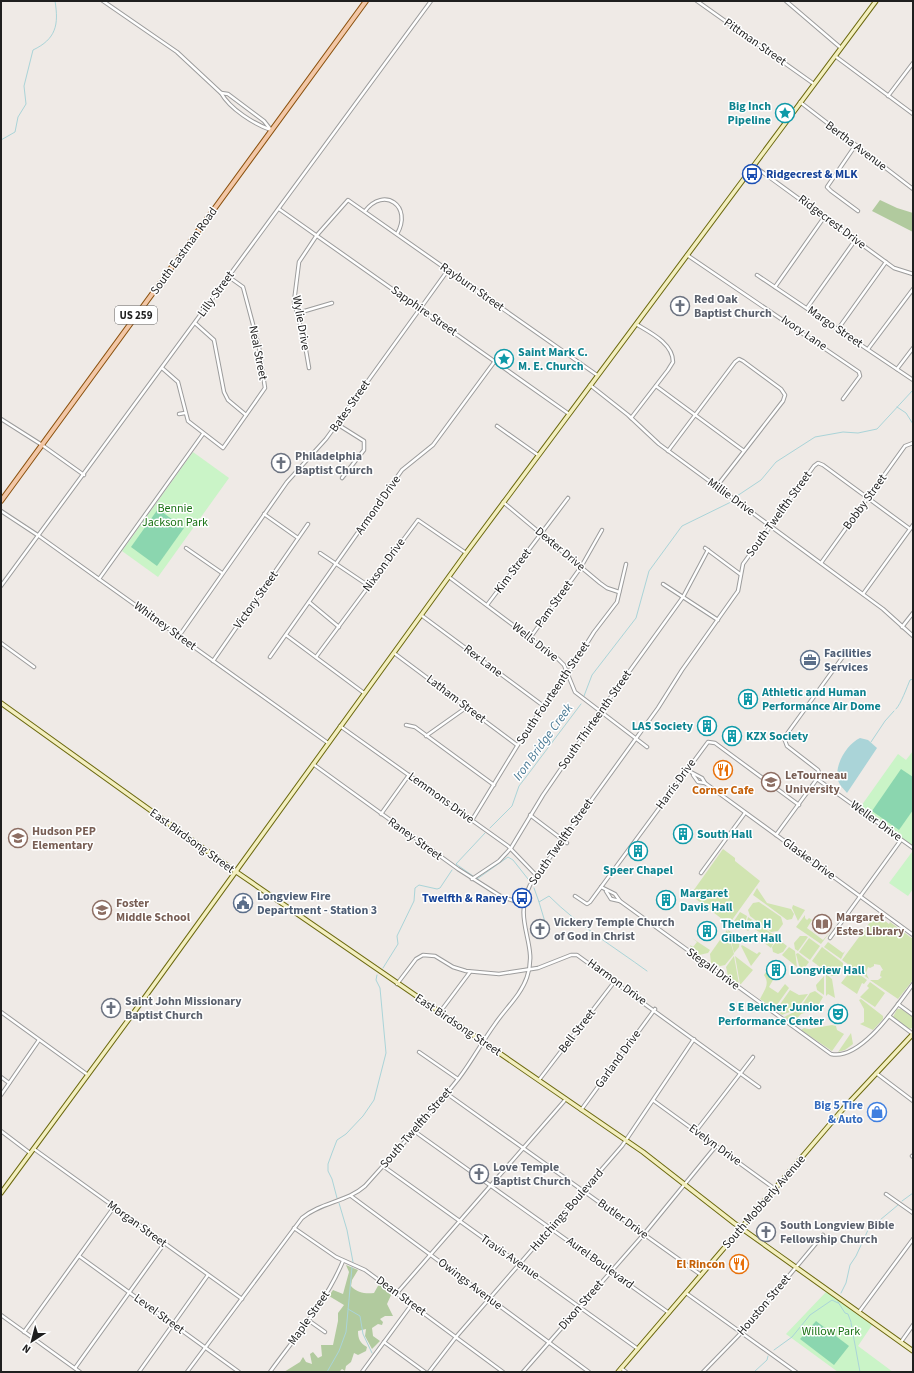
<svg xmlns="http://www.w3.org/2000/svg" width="914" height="1373" viewBox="0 0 914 1373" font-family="'Source Sans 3',sans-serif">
<rect width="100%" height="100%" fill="#efeae6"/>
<g fill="#d1e4b1">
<polygon points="723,849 735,858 735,861 760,881 732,920 728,918 722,919 688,893 691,894"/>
<polygon points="757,888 767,903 791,909 794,914 792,919 787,920 753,895"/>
<polygon points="759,902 781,917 783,924 778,931 771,932 750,916 748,910 753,903"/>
<polygon points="793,905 805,910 798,921 792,908"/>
<polygon points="740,912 747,916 744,928 734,921"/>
<polygon points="876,914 889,924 890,922 913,939 913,980 898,999 870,980 878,980 882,977 880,976 881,971 883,970 880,965 874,964 874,966 870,968 868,967 866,973 869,979 842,960"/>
<polygon points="805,915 805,918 807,920 809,918 812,920 807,928 823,940 830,932 821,944 796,927"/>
<polygon points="748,917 777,937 771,948 763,942 766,937 752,927 748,931 745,929"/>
<polygon points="727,930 734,954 725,965 716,967 711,963 710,954"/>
<polygon points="728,930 740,938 739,947 734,953"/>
<polygon points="800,936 806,936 808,937 798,951 795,949 794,943"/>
<polygon points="692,938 710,950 708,953 699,955 692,950 690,945 693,947 697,942"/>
<polygon points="809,938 820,946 810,960 799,952"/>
<polygon points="778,939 787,946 783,952 778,954 773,952 772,947"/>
<polygon points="828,942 843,953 845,951 841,959 824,947"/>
<polygon points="742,945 757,954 759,952 761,953 751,966 741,946"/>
<polygon points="789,947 795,951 797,967 782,955"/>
<polygon points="822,947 843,963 843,967 837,976 832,976 812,961"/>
<polygon points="798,953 809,962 801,973 796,954"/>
<polygon points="734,956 739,984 728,976 726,967"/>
<polygon points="735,956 753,970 741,984 740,984"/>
<polygon points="852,969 867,980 864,984 862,983 857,994 841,983"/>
<path d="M766,972L773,980L769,987L778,993L785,984L789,988L774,1009L760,999C765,989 770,984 764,975Z"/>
<polygon points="826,974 832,979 835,998 828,994 826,996"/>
<polygon points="824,976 824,995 817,990 816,985"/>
<polygon points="870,982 885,993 875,1007 860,997 869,988 867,986"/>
<polygon points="790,990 799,995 808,994 797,1009 782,1015 776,1010"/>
<polygon points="815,991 823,997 819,1004 800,1008 810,993"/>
<polygon points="861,999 883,1016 883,1019 873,1030 860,1024 864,1022 864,1009 859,1000"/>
<polygon points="812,1007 813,1010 801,1014 795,1021 798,1023 796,1025 784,1017 800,1009"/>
<polygon points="897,1009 901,1009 913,1017 912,1028 909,1029 893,1017"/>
<polygon points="832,1025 836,1026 837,1030 844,1034 832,1051 801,1030 804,1028 809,1029"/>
<polygon points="851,1033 853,1044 845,1050 838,1052"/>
</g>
<g fill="#b1ca9e">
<polygon points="880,200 897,208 913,213 913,232 872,211"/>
<path d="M346,1265L358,1270L352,1280L351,1286C357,1293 366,1294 374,1293L379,1284L392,1293L387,1304L393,1316H385L380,1319L383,1322L382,1325L378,1324L372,1328L373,1336L380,1341L372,1349L365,1336L366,1329L358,1331C358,1339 360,1343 367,1347L366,1351L358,1355L354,1353L351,1362L346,1366L345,1371L342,1369L339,1372H284L300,1362L303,1357L306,1362L312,1364L310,1354L313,1352L318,1358L322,1356L321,1345H333L338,1321V1313L344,1305L329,1296L333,1290L343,1294L349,1272Z"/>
</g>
<g fill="#caf4c7">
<polygon points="193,452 229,478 158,577 122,551"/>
<polygon points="913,751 913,849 859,809 898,754 906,760"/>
<polygon points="912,852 913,889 908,896 889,883"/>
<polygon points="826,1292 872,1325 858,1346 893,1372 838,1372 786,1334"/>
</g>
<g fill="#8bd6af">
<polygon points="158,509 184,528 157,566 131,547"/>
<polygon points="901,769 913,777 913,810 899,830 872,811"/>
<polygon points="816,1321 849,1346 834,1365 800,1339"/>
</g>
<path fill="#aad4d8" d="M860,738L868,740L877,748L847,793C844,789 839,785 838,780C834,765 847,744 860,738Z"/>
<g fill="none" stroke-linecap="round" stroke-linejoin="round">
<g stroke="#aad4d8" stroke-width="1">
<path d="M1,140L15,132L18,117L26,104L24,86L33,50C56,39 59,25 55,1"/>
<polyline points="897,407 906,413 913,424"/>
<polyline points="913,446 913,448"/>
<polyline points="737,496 761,480 776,462 815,437 843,432 858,433 877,429 913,390"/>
<polyline points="584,696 592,675 636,618 649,571 679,530 682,526 731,502"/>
<path d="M896,709C901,704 907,687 910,680L913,679"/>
<polyline points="871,742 885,721 894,711"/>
<polyline points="490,828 512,806 519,786 526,777 581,704"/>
<polyline points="473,876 456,864 485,833"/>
<polyline points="477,879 508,857 513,860 528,879"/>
<path d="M534,888L539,902L549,896C578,925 614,947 647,971"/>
<polyline points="539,902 545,922"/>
<polyline points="383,968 398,944 397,936 414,901 415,888 419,885 437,889 440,888 452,870"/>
<polyline points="337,1198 332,1179 328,1171 328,1164 332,1153 337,1140 346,1134 363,1116 374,1100 386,1053 380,988 376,980 377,975"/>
<polyline points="902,1201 913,1193"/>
<polyline points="339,1203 347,1230 353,1262"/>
<polyline points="841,1293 846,1283 850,1265 856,1256 868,1230 898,1205"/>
<polyline points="838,1302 845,1313 848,1314 851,1322"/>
<polyline points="348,1309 360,1316 363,1334 372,1353"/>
<polyline points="851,1323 860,1372"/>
<polyline points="774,1350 792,1337 810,1315 832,1300 838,1303"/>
<polyline points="327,1372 339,1351 346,1332 352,1267"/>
<polyline points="739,1372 749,1372"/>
<polyline points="754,1372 767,1360 768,1356"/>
</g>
<defs>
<g id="street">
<path d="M103,1L177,52L221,93C230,109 254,124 271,130"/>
<polyline points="697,1 814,84"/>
<polyline points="786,1 841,48"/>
<polyline points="835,56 913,114"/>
<polyline points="221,93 228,94 264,121 271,130"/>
<polyline points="888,96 913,63"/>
<polyline points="800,102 913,189"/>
<polyline points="855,146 827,187 831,191 858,211"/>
<polyline points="754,166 894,268 913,274"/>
<polyline points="279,209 569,414"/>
<path d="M365,211C384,186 413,206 397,234"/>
<polyline points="687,255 859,372 860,376 843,399"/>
<polyline points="757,275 913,380"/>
<polyline points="775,287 825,216"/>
<polyline points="807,308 856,239"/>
<polyline points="298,313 332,303"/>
<polyline points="195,323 214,340 224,392 228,400 246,415"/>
<polyline points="838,329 886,262"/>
<polyline points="868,349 913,289"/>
<polyline points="162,368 178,382 188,421 223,448 265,388 259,347 243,287 229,277"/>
<polyline points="309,368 304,339 294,302 299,262 317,235 348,200 597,375"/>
<polyline points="897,369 913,348"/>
<polyline points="590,385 628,415 659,444 883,609 913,636"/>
<polyline points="656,386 744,451"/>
<polyline points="179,414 185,413"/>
<path d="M631,418L668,370L673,362C673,343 649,332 636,324"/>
<polyline points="1,419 42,445 84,475"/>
<polyline points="337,424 364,441 364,450 342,478"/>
<polyline points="497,426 538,455"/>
<polyline points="668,451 735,362 739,359 743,361 781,389 785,395 783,401 717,486"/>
<polyline points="503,502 600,583 607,588 619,592"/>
<polyline points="1,511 39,536 328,743"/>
<polyline points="264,514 298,538"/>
<polyline points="186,548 222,573"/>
<polyline points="705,548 740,574"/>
<polyline points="320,553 369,586"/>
<polyline points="821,563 905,446 913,443"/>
<polyline points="449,577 557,658 564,665 575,692 647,747"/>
<polyline points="99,579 203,434"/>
<polyline points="663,584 718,620"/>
<polyline points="1,586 431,1"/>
<polyline points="863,594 913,525"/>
<polyline points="309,602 339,627"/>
<polyline points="487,605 568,498"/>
<polyline points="421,615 545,707"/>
<polyline points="902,627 913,613"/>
<polyline points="286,635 364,693"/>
<polyline points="179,636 287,482 326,439 448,270"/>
<polyline points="530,638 581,567 602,530"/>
<polyline points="1,643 34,667"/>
<polyline points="394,653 517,745"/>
<polyline points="270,657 402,470 433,445 495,361"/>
<polyline points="316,657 418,520 466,553"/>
<polyline points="213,661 308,524"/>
<polyline points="406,725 415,727 494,785"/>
<polyline points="340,726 508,846 536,875"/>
<polyline points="426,736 467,707"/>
<polyline points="313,764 458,869 502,897 524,904"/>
<polyline points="687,770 702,778 705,783 913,935"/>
<polyline points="693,775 698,782 705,783"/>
<polyline points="817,779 820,775 818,770 787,746 784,738 842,658"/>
<polyline points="381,814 409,775"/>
<polyline points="530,815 567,843"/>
<polyline points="472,820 530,725 560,686 594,632 617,602 626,564"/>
<polyline points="776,835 817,779 913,848"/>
<polyline points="701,873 745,813"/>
<polyline points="472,879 499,861 511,848 543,795 600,712 683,597 708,550"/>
<polyline points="601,887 615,894 620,901"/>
<path d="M606,891L611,899L620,901L831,1054C861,1061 898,1004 913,984"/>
<polyline points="575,896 587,904 590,902 708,742 715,743 799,805"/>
<polyline points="830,938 901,840"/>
<polyline points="397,984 416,959 423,955 435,956 453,967 466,971 499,974 538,968 571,955 577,955 759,1087"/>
<polyline points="898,1004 913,1015"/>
<polyline points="1,1012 88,1075"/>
<polyline points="440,1012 470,972"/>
<polyline points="889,1016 913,1034"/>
<polyline points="419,1052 458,1079"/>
<polyline points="876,1073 913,1101"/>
<polyline points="1,1077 9,1083"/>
<polyline points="539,1080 615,981"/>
<polyline points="446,1093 701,1275"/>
<polyline points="1,1095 39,1040"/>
<polyline points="654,1101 775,1189"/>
<polyline points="581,1110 655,1009"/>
<polyline points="1,1131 30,1153"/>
<polyline points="414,1131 669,1313"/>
<polyline points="696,1131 753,1057"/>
<polyline points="34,1149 242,1299"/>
<polyline points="912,1156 913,1157"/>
<polyline points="383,1166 638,1349"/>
<polyline points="886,1194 913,1213"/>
<polyline points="351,1196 589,1372"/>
<polyline points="294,1228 336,1257 365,1270 503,1372"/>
<polyline points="79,1256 239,1372"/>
<polyline points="397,1293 566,1099"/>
<polyline points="686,1293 796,1372"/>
<polyline points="859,1312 913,1239"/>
<polyline points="1,1315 80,1372"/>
<polyline points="308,1320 325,1332"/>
<polyline points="24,1332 114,1207"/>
<polyline points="384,1342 425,1372"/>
<polyline points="901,1342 913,1325"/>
<polyline points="75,1368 164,1244"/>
<polyline points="621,1368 626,1372"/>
<polyline points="139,1372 208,1275"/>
<path d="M187,1372L302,1218C321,1202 347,1202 365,1186C397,1150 430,1115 459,1078C472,1061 482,1042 495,1024C505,1009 521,995 527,977C539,943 512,923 530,885L658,708L682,670L733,598L738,591L743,564L814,466L818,463L823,465L910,529"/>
<path d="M270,1372C296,1336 326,1302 343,1261"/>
<polyline points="362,1372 412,1304"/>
<polyline points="429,1372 456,1337 622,1146 694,1039"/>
<polyline points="523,1372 644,1234 716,1146"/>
<polyline points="703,1372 741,1333 823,1235"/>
</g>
<g id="secondary">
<polyline points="1,703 235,871 643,1152 734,1223 913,1351"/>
<polyline points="1,1193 140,1004 466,553 876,1"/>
<polyline points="618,1372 843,1109 913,1034"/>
</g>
<polyline id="primary" points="1,501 366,1"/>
</defs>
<use href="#street" stroke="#9c9c9c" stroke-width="4.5"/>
<use href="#secondary" stroke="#6c690f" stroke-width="5.5"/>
<use href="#primary" stroke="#8b510e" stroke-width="6"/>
<use href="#street" stroke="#fff" stroke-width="2.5"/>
<use href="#secondary" stroke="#f3efbf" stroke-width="3.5"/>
<use href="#primary" stroke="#f3c7a6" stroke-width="4"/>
</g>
<defs>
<symbol id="sight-ring" viewBox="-11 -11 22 22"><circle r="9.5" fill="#fff" stroke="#0f9aa8" stroke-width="1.5"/><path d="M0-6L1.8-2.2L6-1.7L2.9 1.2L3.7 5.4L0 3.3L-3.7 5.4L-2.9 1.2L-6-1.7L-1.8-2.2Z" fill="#0f9aa8"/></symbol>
<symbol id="bus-ring" viewBox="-11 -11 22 22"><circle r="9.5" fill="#fff" stroke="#1a4fb4" stroke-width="1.5"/><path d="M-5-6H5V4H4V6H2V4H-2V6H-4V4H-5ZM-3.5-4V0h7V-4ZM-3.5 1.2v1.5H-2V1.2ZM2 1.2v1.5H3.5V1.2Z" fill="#1a4fb4"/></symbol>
<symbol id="church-ring" viewBox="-11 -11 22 22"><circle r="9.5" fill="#fff" stroke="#6b7280" stroke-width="1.5"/><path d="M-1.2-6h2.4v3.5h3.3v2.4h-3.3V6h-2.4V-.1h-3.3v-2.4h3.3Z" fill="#6b7280"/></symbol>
<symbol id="office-ring" viewBox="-11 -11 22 22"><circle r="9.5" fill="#fff" stroke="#5c6f8a" stroke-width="1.5"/><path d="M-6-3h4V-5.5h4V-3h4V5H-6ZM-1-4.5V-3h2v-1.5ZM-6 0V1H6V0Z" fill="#5c6f8a"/></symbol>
<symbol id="building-ring" viewBox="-11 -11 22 22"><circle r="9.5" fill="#fff" stroke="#0f9aa8" stroke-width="1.5"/><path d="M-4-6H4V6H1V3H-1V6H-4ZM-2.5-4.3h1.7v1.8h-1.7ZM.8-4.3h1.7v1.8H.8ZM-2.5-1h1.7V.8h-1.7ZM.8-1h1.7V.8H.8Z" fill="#0f9aa8"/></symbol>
<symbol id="restaurant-ring" viewBox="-11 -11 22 22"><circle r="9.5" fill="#fff" stroke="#e8710a" stroke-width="1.5"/><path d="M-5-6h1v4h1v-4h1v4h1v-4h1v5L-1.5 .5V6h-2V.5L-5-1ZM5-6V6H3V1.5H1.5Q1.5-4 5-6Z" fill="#e8710a"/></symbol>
<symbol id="university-ring" viewBox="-11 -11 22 22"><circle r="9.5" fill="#fff" stroke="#8d6e63" stroke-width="1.5"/><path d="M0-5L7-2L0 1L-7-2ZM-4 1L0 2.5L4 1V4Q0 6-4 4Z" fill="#8d6e63"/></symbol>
<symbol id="school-ring" viewBox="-11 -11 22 22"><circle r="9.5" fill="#fff" stroke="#8d6e63" stroke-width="1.5"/><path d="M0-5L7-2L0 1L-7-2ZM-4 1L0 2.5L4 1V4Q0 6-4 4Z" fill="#8d6e63"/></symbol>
<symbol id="civic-ring" viewBox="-11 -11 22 22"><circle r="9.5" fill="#fff" stroke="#5c6f8a" stroke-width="1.5"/><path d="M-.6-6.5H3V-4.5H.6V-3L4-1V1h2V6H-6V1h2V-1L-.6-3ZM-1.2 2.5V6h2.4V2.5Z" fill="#5c6f8a"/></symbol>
<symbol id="library-ring" viewBox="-11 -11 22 22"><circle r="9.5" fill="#fff" stroke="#8d6e63" stroke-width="1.5"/><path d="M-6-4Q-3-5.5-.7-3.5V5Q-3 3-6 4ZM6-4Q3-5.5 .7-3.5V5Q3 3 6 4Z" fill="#8d6e63"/></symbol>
<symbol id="theatre-ring" viewBox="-11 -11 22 22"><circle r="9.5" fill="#fff" stroke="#0f9aa8" stroke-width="1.5"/><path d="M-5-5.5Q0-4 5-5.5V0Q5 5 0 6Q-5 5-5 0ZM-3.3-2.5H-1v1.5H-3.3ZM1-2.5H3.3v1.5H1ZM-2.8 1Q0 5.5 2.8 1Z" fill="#0f9aa8"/></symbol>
<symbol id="shop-ring" viewBox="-11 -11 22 22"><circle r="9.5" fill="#fff" stroke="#3f7fe0" stroke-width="1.5"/><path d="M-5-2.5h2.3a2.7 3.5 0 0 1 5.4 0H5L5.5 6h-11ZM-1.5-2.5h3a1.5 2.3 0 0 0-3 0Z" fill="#3f7fe0"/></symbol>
</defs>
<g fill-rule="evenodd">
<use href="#sight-ring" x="774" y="102" width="22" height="22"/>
<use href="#bus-ring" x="741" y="163" width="22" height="22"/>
<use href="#church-ring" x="669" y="295" width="22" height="22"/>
<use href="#sight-ring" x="493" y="348" width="22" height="22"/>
<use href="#church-ring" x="270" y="452" width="22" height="22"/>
<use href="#office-ring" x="799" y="649" width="22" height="22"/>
<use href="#building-ring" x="737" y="688" width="22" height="22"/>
<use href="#building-ring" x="696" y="715" width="22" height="22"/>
<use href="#building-ring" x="721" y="725" width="22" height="22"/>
<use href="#restaurant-ring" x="712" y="759" width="22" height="22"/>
<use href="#university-ring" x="760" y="771" width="22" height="22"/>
<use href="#building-ring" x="672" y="823" width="22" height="22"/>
<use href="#school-ring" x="7" y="827" width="22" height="22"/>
<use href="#building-ring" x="627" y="840" width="22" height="22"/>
<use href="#bus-ring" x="511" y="887" width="22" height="22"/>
<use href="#building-ring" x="655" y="889" width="22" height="22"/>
<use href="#civic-ring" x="232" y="892" width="22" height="22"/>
<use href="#school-ring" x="91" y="899" width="22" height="22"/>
<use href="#library-ring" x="811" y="913" width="22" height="22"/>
<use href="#church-ring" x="529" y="918" width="22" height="22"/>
<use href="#building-ring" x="696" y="920" width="22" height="22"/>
<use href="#building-ring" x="765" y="959" width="22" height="22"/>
<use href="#church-ring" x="100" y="997" width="22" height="22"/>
<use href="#theatre-ring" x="827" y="1003" width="22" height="22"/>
<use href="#shop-ring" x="866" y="1101" width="22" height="22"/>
<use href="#church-ring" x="468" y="1163" width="22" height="22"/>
<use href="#church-ring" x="755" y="1221" width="22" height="22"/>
<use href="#restaurant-ring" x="728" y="1253" width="22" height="22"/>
</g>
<g text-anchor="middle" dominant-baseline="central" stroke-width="3" stroke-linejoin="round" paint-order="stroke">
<rect fill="#fff" stroke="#626262" stroke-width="1" x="115" y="306" width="42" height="18" rx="3"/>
<g font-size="11" font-weight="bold" fill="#1f1f1f">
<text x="136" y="315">US 259</text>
</g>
<g font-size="12" fill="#1f1f1f" stroke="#fff">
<text transform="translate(755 42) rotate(35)">Pittman Street</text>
<text transform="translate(856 146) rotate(37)">Bertha Avenue</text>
<text transform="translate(832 222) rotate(37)">Ridgecrest Drive</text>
<text transform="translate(184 251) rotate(-54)">South Eastman Road</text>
<text transform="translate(472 287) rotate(35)">Rayburn Street</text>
<text transform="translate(216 294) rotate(-54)">Lilly Street</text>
<text transform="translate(424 311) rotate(35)">Sapphire Street</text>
<text transform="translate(301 323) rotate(80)">Wylie Drive</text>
<text transform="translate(835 327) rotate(34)">Margo Street</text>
<text transform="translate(804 333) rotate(34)">Ivory Lane</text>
<text transform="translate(258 353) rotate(79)">Neal Street</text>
<text transform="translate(350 406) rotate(-55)">Bates Street</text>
<text transform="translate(731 497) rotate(36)">Millie Drive</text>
<text transform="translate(865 502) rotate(-54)">Bobby Street</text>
<text transform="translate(378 505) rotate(-55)">Armond Drive</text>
<text transform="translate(779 514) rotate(-54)">South Twelfth Street</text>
<text transform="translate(560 549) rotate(40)">Dexter Drive</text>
<text transform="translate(384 565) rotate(-54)">Nixson Drive</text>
<text transform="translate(513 571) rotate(-53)">Kim Street</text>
<text transform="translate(256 600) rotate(-55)">Victory Street</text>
<text transform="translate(554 604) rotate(-54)">Pam Street</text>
<text transform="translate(165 626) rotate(36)">Whitney Street</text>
<text transform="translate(535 642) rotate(38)">Wells Drive</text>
<text transform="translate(483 661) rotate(37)">Rex Lane</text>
<text transform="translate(553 693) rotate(-56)">South Fourteenth Street</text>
<text transform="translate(456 699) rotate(37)">Latham Street</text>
<text transform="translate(595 720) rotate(-55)">South Thirteenth Street</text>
<text transform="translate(676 784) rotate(-54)">Harris Drive</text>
<text transform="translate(441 798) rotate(36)">Lemmons Drive</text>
<text transform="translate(876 821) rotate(36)">Weller Drive</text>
<text transform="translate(415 839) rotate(36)">Raney Street</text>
<text transform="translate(192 841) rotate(36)">East Birdsong Street</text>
<text transform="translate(561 842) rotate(-55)">South Twelfth Street</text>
<text transform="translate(809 859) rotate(36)">Glaske Drive</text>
<text transform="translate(713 969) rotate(36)">Stegall Drive</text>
<text transform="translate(617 982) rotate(36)">Harmon Drive</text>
<text transform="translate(458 1025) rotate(34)">East Birdsong Street</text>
<text transform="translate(577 1031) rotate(-52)">Bell Street</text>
<text transform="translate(618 1059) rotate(-54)">Garland Drive</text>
<text transform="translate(416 1128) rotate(-49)">South Twelfth Street</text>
<text transform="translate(715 1145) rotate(36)">Evelyn Drive</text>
<text transform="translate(764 1202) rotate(-49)">South Mobberly Avenue</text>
<text transform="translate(567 1210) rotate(-49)">Hutchings Boulevard</text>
<text transform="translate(623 1219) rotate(36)">Butler Drive</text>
<text transform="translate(137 1224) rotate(36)">Morgan Street</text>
<text transform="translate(510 1257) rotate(35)">Travis Avenue</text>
<text transform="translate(600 1263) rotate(36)">Aurel Boulevard</text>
<text transform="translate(470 1284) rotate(37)">Owings Avenue</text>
<text transform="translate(401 1296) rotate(36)">Dean Street</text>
<text transform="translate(581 1305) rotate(-49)">Dixon Street</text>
<text transform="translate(764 1305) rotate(-50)">Houston Street</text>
<text transform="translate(159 1314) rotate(36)">Level Street</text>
<text transform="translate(309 1318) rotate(-55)">Maple Street</text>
</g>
<g font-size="12" font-weight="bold" fill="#0d838f" stroke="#fff" text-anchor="start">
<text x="771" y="106" text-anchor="end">Big Inch<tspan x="771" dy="14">Pipeline</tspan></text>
<text x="518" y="352">Saint Mark C.<tspan x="518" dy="14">M. E. Church</tspan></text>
<text x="762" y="692">Athletic and Human<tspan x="762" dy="14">Performance Air Dome</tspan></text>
<text x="693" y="726" text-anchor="end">LAS Society</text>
<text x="746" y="736">KZX Society</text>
<text x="697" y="834">South Hall</text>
<text x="638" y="870" text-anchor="middle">Speer Chapel</text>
<text x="680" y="893">Margaret<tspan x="680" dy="14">Davis Hall</tspan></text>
<text x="721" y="924">Thelma H<tspan x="721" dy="14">Gilbert Hall</tspan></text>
<text x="790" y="970">Longview Hall</text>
<text x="824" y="1007" text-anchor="end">S E Belcher Junior<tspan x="824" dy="14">Performance Center</tspan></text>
</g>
<g font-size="12" font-weight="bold" fill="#164399" stroke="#fff" text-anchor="start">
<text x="766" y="174">Ridgecrest &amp; MLK</text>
<text x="508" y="898" text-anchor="end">Twelfth &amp; Raney</text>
</g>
<g font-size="12" font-weight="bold" fill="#5b616d" stroke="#fff" text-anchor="start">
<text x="694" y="299">Red Oak<tspan x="694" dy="14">Baptist Church</tspan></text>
<text x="295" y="456">Philadelphia<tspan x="295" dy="14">Baptist Church</tspan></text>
<text x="554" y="922">Vickery Temple Church<tspan x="554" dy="14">of God in Christ</tspan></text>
<text x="125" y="1001">Saint John Missionary<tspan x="125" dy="14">Baptist Church</tspan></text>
<text x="493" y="1167">Love Temple<tspan x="493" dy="14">Baptist Church</tspan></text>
<text x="780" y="1225">South Longview Bible<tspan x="780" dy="14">Fellowship Church</tspan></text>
</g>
<g font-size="12" fill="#1b7316" stroke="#fff">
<text x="175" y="508">Bennie<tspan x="175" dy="14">Jackson Park</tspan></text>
<text x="831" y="1331">Willow Park</text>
</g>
<g font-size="12" font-weight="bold" fill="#4e5e75" stroke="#fff" text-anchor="start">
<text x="824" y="653">Facilities<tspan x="824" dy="14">Services</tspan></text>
<text x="257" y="896">Longview Fire<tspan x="257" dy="14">Department - Station 3</tspan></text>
</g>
<g font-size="12" font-weight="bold" fill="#785e54" stroke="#fff" text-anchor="start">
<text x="785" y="775">LeTourneau<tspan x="785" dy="14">University</tspan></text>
<text x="32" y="831">Hudson PEP<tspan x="32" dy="14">Elementary</tspan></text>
<text x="116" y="903">Foster<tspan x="116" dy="14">Middle School</tspan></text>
<text x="836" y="917">Margaret<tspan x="836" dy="14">Estes Library</tspan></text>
</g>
<g font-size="12" font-weight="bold" fill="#c56008" stroke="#fff">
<text x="723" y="790">Corner Cafe</text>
<text x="725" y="1264" text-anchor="end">El Rincon</text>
</g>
<g font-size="12" font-weight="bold" fill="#366cbe" stroke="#fff" text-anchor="end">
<text x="863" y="1105">Big 5 Tire<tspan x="863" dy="14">&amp; Auto</tspan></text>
</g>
<g font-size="13" font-style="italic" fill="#4d7c96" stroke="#fff">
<text transform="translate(543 742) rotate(-54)">Iron Bridge Creek</text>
</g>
</g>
<rect width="914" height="1373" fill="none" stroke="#1f1f1f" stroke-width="4"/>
<g transform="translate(32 1341) rotate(216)" stroke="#ffffff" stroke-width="3" paint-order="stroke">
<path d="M0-3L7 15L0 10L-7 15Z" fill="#1f1f1f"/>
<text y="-6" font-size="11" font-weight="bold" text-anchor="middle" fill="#1f1f1f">N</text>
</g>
</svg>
